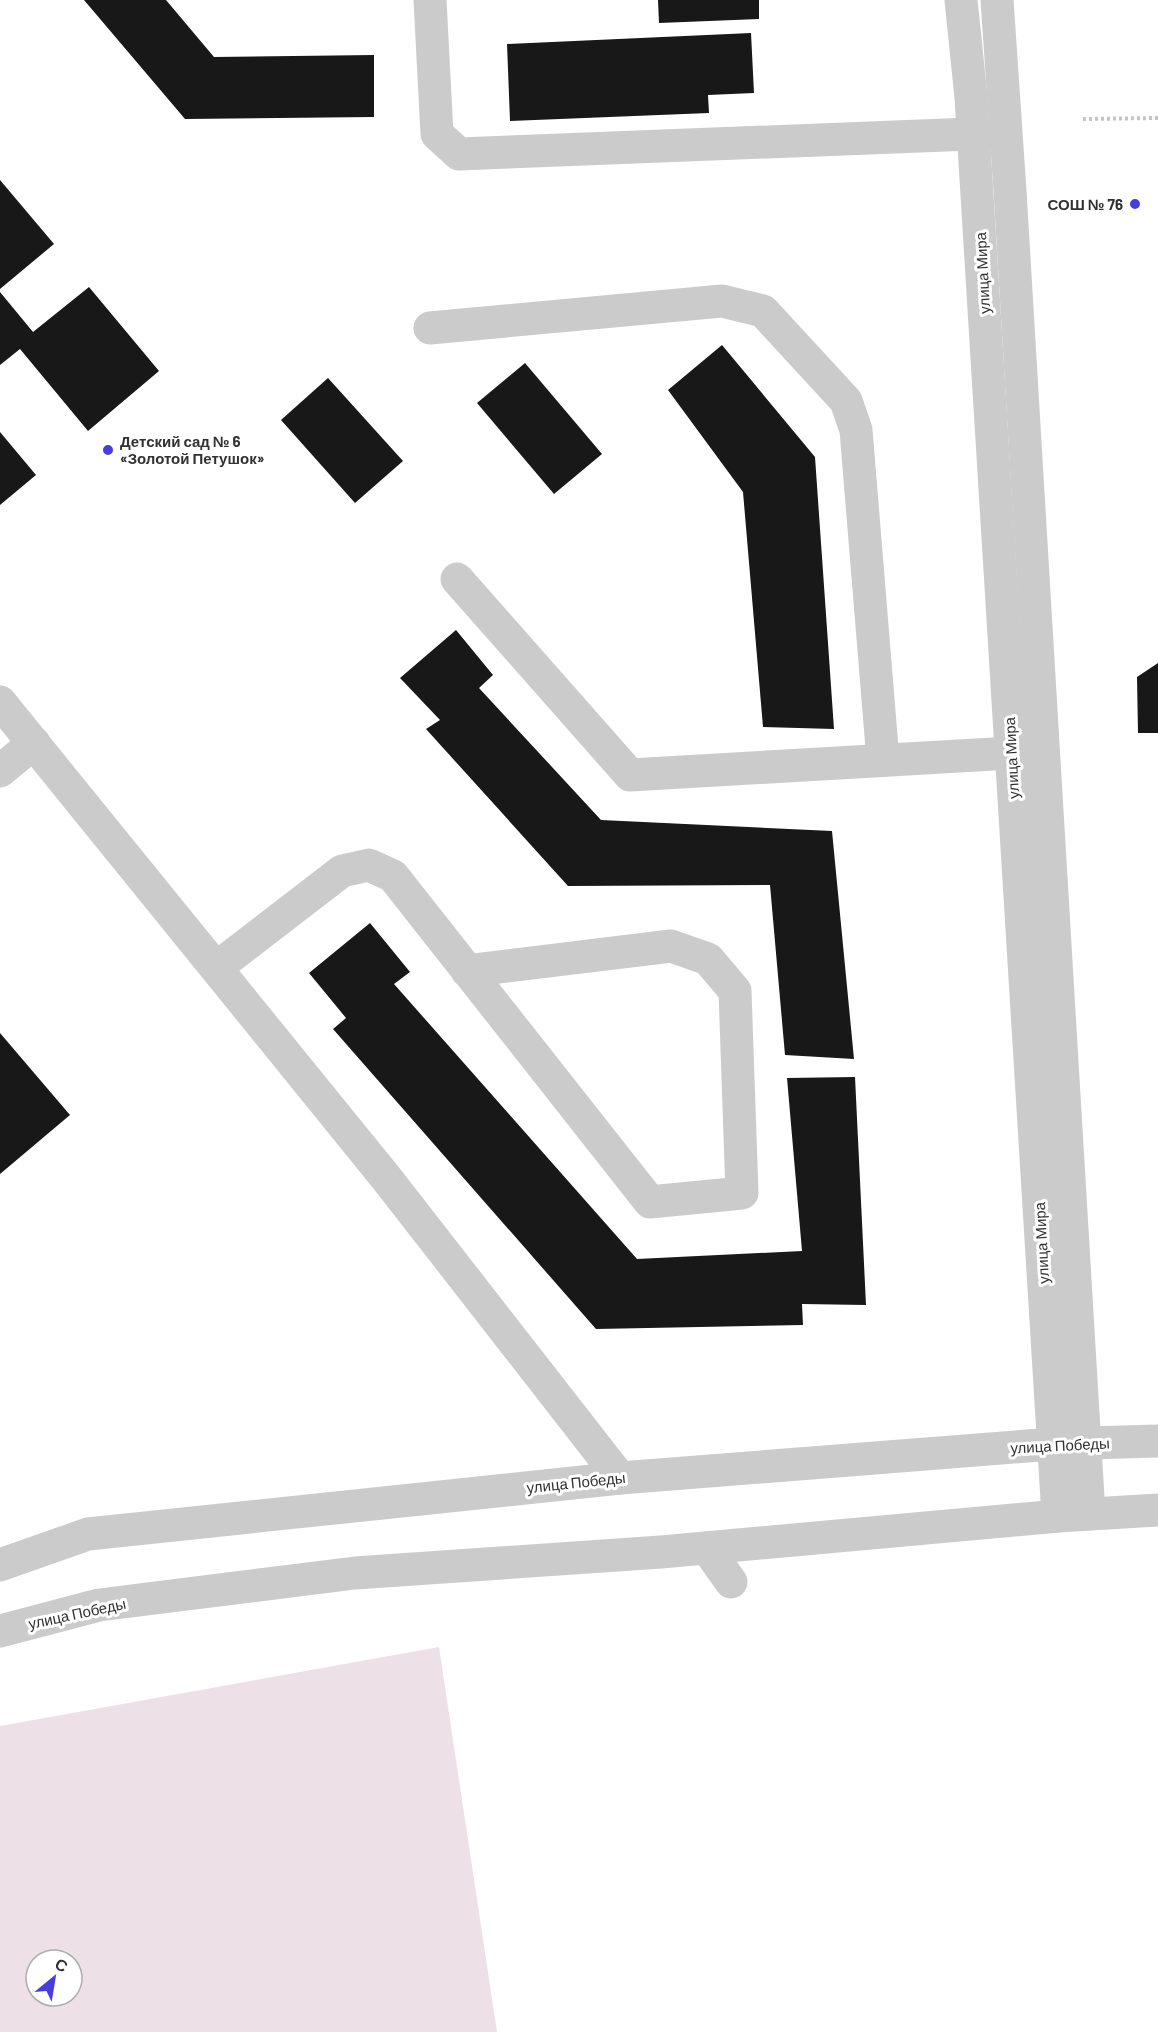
<svg xmlns="http://www.w3.org/2000/svg" width="1158" height="2032" viewBox="0 0 1158 2032" font-family="Barlow,sans-serif">
<rect width="100%" height="100%" fill="#fff"/>
<path fill="#ede0e6" fill-rule="evenodd" d="M439,1647L497,2032H0V1726ZM36,1960H72V1996H36Z"/>
<g fill="#181818">
<polygon points="84,0 166,0 214,57 374,55 374,117 185,119"/>
<polygon points="658,0 759,0 759,19 659,23"/>
<polygon points="751,33 754,93 708,95 709,113 510,121 507,44"/>
<polygon points="0,180 54,244 0,289"/>
<polygon points="89,287 159,371 88,431 20,349 0,365 0,292 33,332"/>
<polygon points="722,345 815,457 834,729 763,727 743,492 668,390"/>
<polygon points="525,363 602,454 554,494 477,403"/>
<polygon points="328,378 403,461 355,503 281,420"/>
<polygon points="0,432 36,475 0,505"/>
<polygon points="456,630 493,675 479,688 601,820 832,831 854,1059 785,1055 770,885 568,886 426,729 440,720 400,678"/>
<polygon points="1158,663 1158,733 1138,733 1137,677"/>
<polygon points="370,923 410,972 394,984 637,1259 802,1251 787,1078 855,1077 866,1305 802,1304 803,1325 596,1329 333,1029 346,1018 309,973"/>
<polygon points="0,1033 70,1115 0,1174"/>
</g>
<g fill="none" stroke-linecap="round" stroke-linejoin="round">
<polyline stroke="#c5c5c5" stroke-width="4" stroke-dasharray="3 3" stroke-linecap="butt" points="1083,119 1158,118"/>
<g stroke="#cbcbcb" stroke-width="33">
<polyline points="430,0 437,134 459,154 996,133"/>
<polyline points="961,0 971,97 1058,1516"/>
<polyline points="997,0 1010,191 1089,1514"/>
<polyline points="430,328 722,301 763,311 846,401 856,430 883,760"/>
<polyline points="457,579 630,775 1011,753 1033,754"/>
<polyline points="0,702 387,1179 620,1478"/>
<polyline points="0,771 34,743"/>
<polyline points="216,968 342,871 369,865 393,876 650,1202 742,1193 735,991 708,959 671,946 467,971"/>
<polyline points="707,1548 731,1582"/>
<polyline points="0,1565 88,1534 620,1478 1053,1444 1158,1441"/>
<polyline points="0,1631 99,1605 355,1573 661,1552 1058,1516 1158,1510"/>
</g>
</g>
<g fill="#473ddf" stroke="#fff" stroke-width="2">
<circle cx="1135" cy="204" r="6"/>
<circle cx="108" cy="450" r="6"/>
</g>
<g text-anchor="middle" dominant-baseline="central" stroke-width="6" stroke-linejoin="round" paint-order="stroke">
<g font-size="15" font-weight="bold" fill="#313131" stroke="#fff" text-anchor="end">
<text x="1123" y="204">СОШ № 76</text>
<text x="120" y="441" text-anchor="start">Детский сад № 6<tspan x="120" dy="17">«Золотой Петушок»</tspan></text>
</g>
<g font-size="15" fill="#313131" stroke="#fff">
<text transform="translate(982 273) rotate(-93)">улица Мира</text>
<text transform="translate(1011 758) rotate(-93)">улица Мира</text>
<text transform="translate(1041 1243) rotate(-93)">улица Мира</text>
<text transform="translate(1060 1445) rotate(-3)">улица Победы</text>
<text transform="translate(576 1482) rotate(-6)">улица Победы</text>
<text transform="translate(77 1613) rotate(-12)">улица Победы</text>
</g>
</g>
<g transform="translate(54 1978) rotate(30)"><circle r="28" fill="#ffffff" stroke="#adadad" stroke-width="1.5"/>
<path d="M0-4.5L10 22L0 15L-10 22Z" fill="#473ddf"/>
<text y="-9" font-size="16" font-weight="bold" text-anchor="middle" fill="#313131">С</text>
</g>
</svg>
